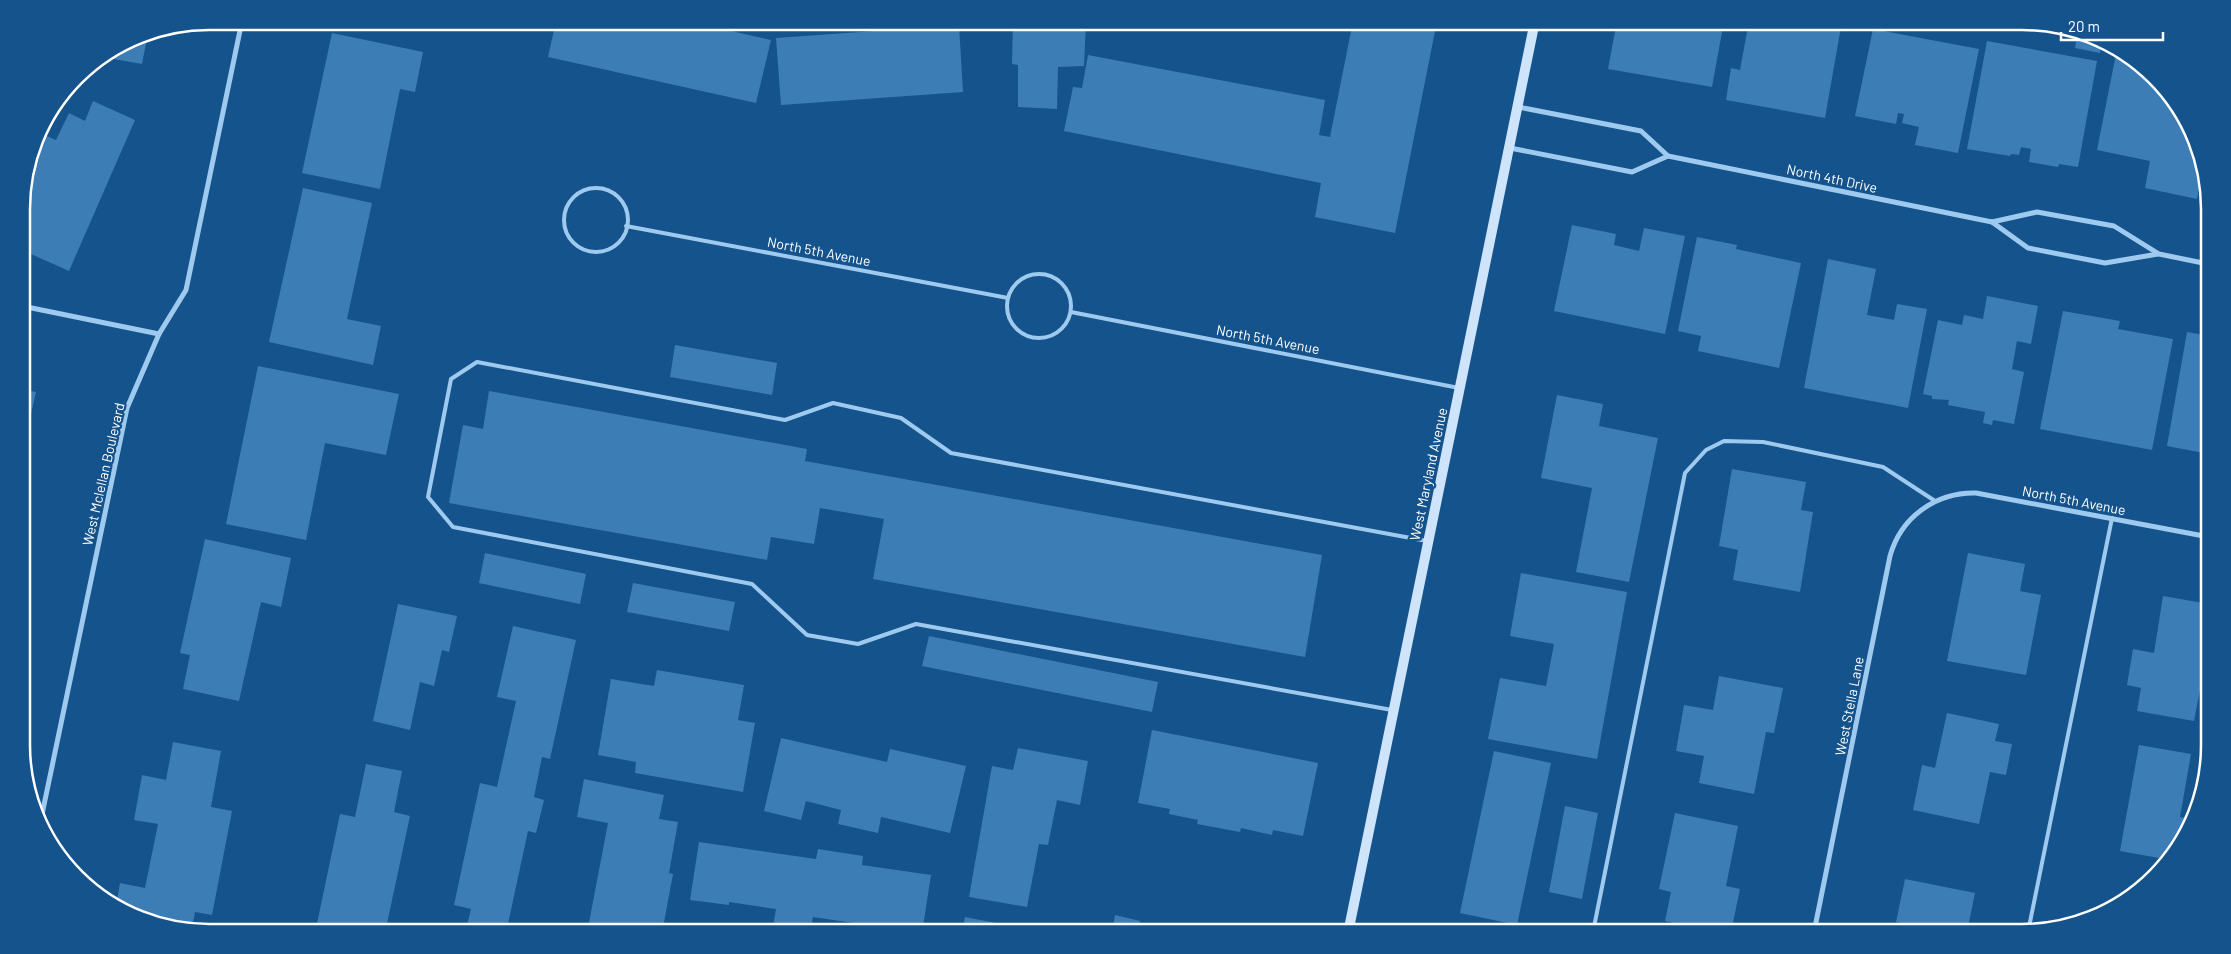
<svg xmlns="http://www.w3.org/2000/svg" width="2231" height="954" viewBox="0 0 2231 954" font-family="Barlow,sans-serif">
<rect width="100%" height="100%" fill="#15538c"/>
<g fill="#3d7db5">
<polygon points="556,21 688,21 771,40 756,103 548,57"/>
<polygon points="1013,21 1086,21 1084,66 1058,67 1057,109 1018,107 1018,65 1012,64"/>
<polygon points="1353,21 1437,21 1395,233 1315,217 1321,183 1064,131 1073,87 1082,88 1088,55 1325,100 1319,135 1330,137"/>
<polygon points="1617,21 1724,21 1712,87 1608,69"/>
<polygon points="1749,21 1842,21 1825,118 1726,100 1731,68 1740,70"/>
<polygon points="959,25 963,92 781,105 776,38"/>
<polygon points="1873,29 1979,49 1958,153 1915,145 1919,127 1902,123 1904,114 1898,113 1896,124 1855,116"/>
<polygon points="2078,32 2094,35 2102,40 2100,53 2075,48"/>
<polygon points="148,33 142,64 102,57 137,35"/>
<polygon points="332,33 423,52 415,92 400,89 380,189 302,173"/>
<polygon points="1987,41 2097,61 2078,167 2059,164 2058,167 2029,162 2031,149 2021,147 2019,155 2011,154 2010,156 1967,149"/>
<polygon points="2117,49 2136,60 2171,94 2195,137 2203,167 2197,199 2145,188 2150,161 2097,150"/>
<polygon points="93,101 135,120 69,271 22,250 22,206 24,201 22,200 22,196 39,133 56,140 69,113 85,121"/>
<polygon points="303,188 372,203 347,319 381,326 373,365 269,342"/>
<polygon points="1572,225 1616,234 1614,245 1639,251 1644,228 1685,236 1665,334 1554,311"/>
<polygon points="1697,237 1737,245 1736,249 1801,263 1779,368 1698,351 1701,336 1678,331"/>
<polygon points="1828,259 1876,269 1867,315 1894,320 1897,304 1927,309 1908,408 1804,388"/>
<polygon points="1987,296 2038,306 2031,344 2017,341 2012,369 2024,372 2014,424 1993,420 1992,425 1983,423 1985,412 1948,405 1949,400 1932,399 1932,396 1923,394 1938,320 1962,325 1964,315 1983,319"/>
<polygon points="2063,311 2120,321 2118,329 2173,339 2152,450 2040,429"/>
<polygon points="2187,332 2209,336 2209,454 2167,446"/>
<polygon points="675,345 777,363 772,395 670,377"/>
<polygon points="258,366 399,394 386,455 325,443 306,540 226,524"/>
<polygon points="22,389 36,392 23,449 22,448"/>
<polygon points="489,391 807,449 805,461 1322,555 1305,657 873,579 884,519 820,508 814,544 771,537 767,560 449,503 463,425 483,429"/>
<polygon points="1557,395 1603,404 1599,426 1658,438 1629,582 1576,572 1592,488 1541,478"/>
<polygon points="1732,469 1806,482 1801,510 1813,512 1800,592 1733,580 1738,550 1719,546"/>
<polygon points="205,539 291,558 281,607 261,602 239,701 183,689 190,655 180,653"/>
<polygon points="485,553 586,574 580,604 479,583"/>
<polygon points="1968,553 2025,564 2020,591 2041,595 2026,675 1947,661"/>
<polygon points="1521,573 1627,592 1597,759 1488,739 1500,678 1546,686 1554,644 1510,636"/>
<polygon points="633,583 735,602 729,631 627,612"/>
<polygon points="2163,596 2209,604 2210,660 2206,659 2194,721 2137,711 2141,688 2127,685 2133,649 2154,653"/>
<polygon points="398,604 457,616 449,652 442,650 434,686 420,682 410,730 373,721"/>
<polygon points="513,626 576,640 550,759 542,757 534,797 544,800 536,833 528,831 506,933 465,933 471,909 454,905 480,783 497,787 516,701 497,697"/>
<polygon points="929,636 1158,682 1152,712 922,666"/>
<polygon points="657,670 744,685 738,720 755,723 743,792 635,773 636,762 598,755 611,679 654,686"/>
<polygon points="1719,676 1783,688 1774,733 1766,732 1754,794 1699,783 1704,756 1676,751 1684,705 1713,710"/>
<polygon points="1947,713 1999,724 1995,741 2012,744 2006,775 1990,772 1979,824 1913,810 1922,765 1935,768"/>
<polygon points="1152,730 1318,763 1303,836 1273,830 1272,835 1241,828 1240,832 1197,824 1198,820 1169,814 1170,809 1138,803"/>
<polygon points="781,738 887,762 890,749 966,766 950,833 881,817 878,833 838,824 841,810 806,801 801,820 764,811"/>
<polygon points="173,742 221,751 211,807 232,811 212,915 195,912 192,929 137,919 116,906 120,883 145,888 158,824 134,820 142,775 166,780"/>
<polygon points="2139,745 2191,754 2180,817 2192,819 2191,824 2170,860 2120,851"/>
<polygon points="1018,748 1088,761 1080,805 1057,800 1048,845 1039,844 1027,907 969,897 992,766 1013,770"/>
<polygon points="1494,751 1551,763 1517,925 1460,913"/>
<polygon points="366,764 402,771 394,812 410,816 385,933 315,933 340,814 355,817"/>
<polygon points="584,779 664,795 659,819 678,822 669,873 673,874 662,933 587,933 608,823 577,817"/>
<polygon points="1565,806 1598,813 1582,899 1549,892"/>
<polygon points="1675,813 1738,826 1726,886 1740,889 1731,932 1695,932 1696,928 1665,921 1671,892 1659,889"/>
<polygon points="699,842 816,859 818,849 863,856 862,865 931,875 922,933 813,917 810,933 772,933 776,909 729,902 729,905 690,900"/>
<polygon points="1905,879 1975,893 1967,932 1908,932 1910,925 1896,922"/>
<polygon points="1115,915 1140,921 1138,933 1112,933"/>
<polygon points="965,917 1038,931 1038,933 962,933"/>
<polygon points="1450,923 1490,932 1448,932"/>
<polygon points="697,928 718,932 718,933 696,933"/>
</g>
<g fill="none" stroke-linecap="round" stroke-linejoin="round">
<g stroke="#9fcaef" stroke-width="4">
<circle cx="596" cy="220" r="32"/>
<polyline points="626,226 1008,298"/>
<circle cx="1039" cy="306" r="32"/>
<polyline points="1071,312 1459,388"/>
<polyline points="1392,710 916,624 858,644 807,635 752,584 453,527 428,497 451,379 477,362 785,420 833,403 901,418 951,453 1427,541"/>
<polyline points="1593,932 1685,473 1706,450 1724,441 1763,442 1883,467 1935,501"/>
<polyline points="2028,932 2112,518"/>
</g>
<g stroke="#9fcaef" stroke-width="5">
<polyline points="1518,107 1641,131 1668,156 1992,222 2037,212 2114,226 2159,254 2208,264"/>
<polyline points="1510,148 1632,172 1668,156"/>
<polyline points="1992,222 2028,248 2105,263 2158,254"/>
<polyline points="22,306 159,334"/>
<polyline points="40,824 127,408 159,334 186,290 242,21"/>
<path d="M1814,932L1890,556C1901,517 1936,492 1976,493L2209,537"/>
</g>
<polyline stroke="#cde4fb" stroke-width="10" points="1348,933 1535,21"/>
</g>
<g text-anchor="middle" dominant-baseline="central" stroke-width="4.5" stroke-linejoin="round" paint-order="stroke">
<g font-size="14" fill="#fff" stroke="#15538c">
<text transform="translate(1832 178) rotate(12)">North 4th Drive</text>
<text transform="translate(819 251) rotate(11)">North 5th Avenue</text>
<text transform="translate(1268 339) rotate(11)">North 5th Avenue</text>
<text transform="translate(103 474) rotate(-77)">West Mclellan Boulevard</text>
<text transform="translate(1428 474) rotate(-78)">West Maryland Avenue</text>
<text transform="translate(2074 500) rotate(11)">North 5th Avenue</text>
<text transform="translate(1849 706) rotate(-79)">West Stella Lane</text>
</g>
</g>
<path d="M0 0H2231V954H0ZM209 30H2022A179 179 0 0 1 2201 209V745A179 179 0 0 1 2022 924H209A179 179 0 0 1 30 745V209A179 179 0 0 1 209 30Z" fill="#15538c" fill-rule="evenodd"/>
<path fill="none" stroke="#fff" stroke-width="2.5" d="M209 30H2022A179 179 0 0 1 2201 209V745A179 179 0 0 1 2022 924H209A179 179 0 0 1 30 745V209A179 179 0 0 1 209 30Z"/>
<path d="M2061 32v8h102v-8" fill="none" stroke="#ffffff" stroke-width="2.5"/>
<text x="2068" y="32" font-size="15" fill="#ffffff" stroke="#15538c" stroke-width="4" paint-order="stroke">20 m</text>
</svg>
